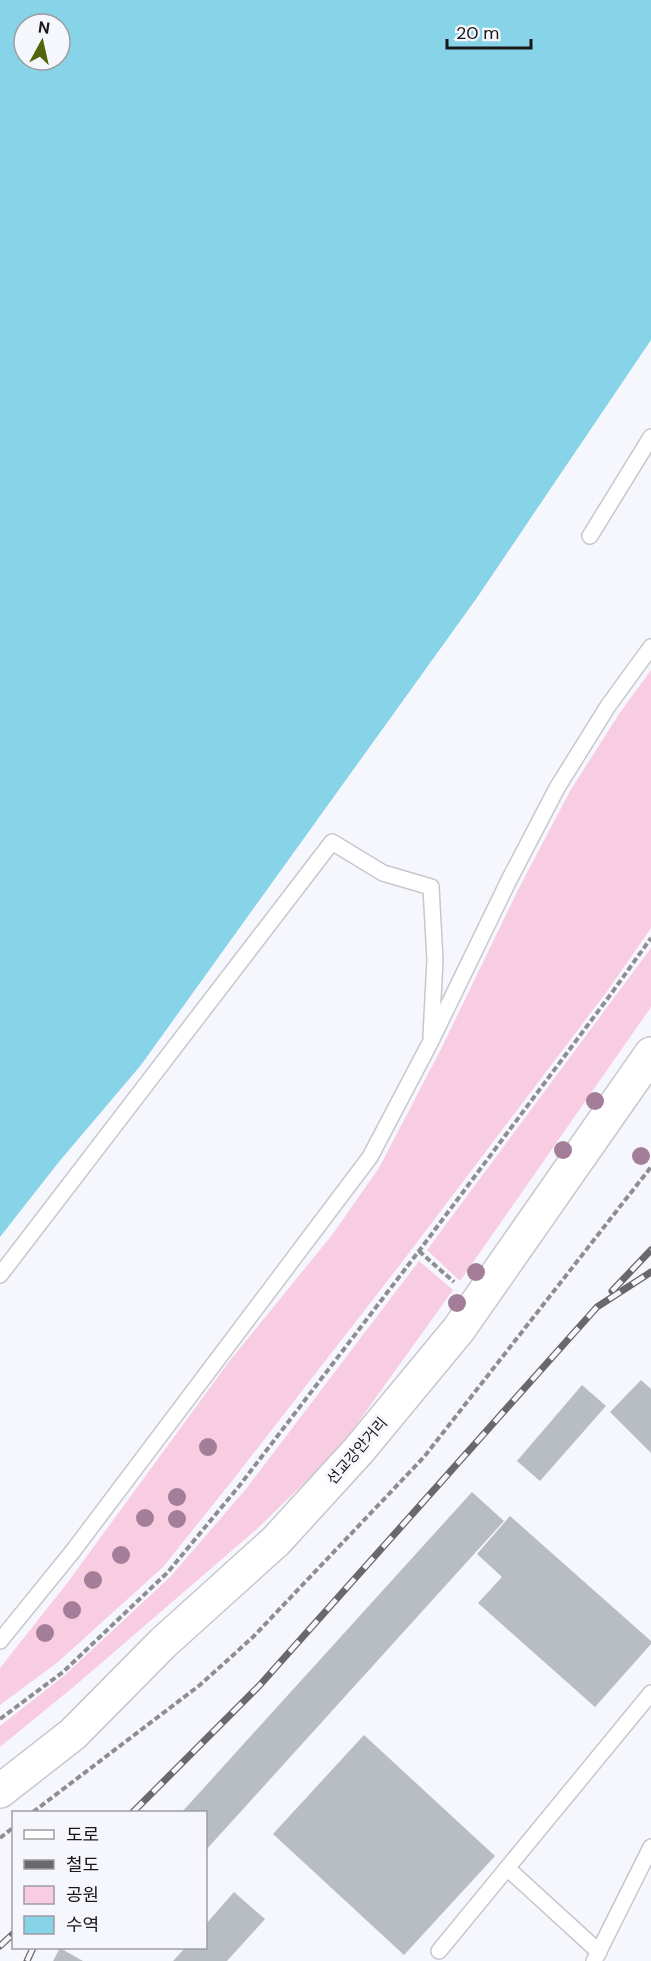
<svg xmlns="http://www.w3.org/2000/svg" width="651" height="1961" viewBox="0 0 651 1961" font-family="'DM Sans','Noto Sans KR',sans-serif">
<rect width="100%" height="100%" fill="#f6f6fd"/>
<g fill="#f8cde2">
<polygon points="651,670 651,928 608,990 409,1253 232,1481 163,1567 58,1662 0,1705 0,1668 68,1582 228,1363 332,1235 379,1168 441,1049 519,888 570,791 619,714"/>
<polygon points="651,948 651,1007 460,1281 427,1250"/>
<polygon points="419,1261 453,1290 339,1449 257,1529 77,1684 0,1747 0,1726 65,1675 171,1576 246,1489"/>
</g>
<path fill="#87d3e8" fill-rule="evenodd" d="M0,0H651V340L476,599L141,1065L58,1163L0,1237ZM24,24H60V60H24Z"/>
<g fill="#b8bdc2">
<polygon points="641,1380 651,1389 651,1453 610,1412"/>
<polygon points="582,1385 606,1406 540,1481 517,1461"/>
<polygon points="472,1492 504,1521 206,1850 206,1812 182,1812"/>
<polygon points="510,1516 651,1641 651,1644 595,1707 478,1603 502,1577 477,1554"/>
<polygon points="364,1735 495,1856 404,1955 273,1834"/>
<polygon points="234,1892 265,1919 227,1961 173,1961 185,1948 206,1948 206,1924"/>
<polygon points="60,1948 83,1961 53,1961"/>
</g>
<g fill="none" stroke-linecap="round" stroke-linejoin="round">
<defs>
<g id="lane">
<polyline points="590,536 651,437"/>
<polyline points="0,1275 332,842 383,873 431,887 435,960 431,1036"/>
<polyline points="0,1641 73,1551 370,1157 430,1043 509,880 557,788 608,706 651,647"/>
<polyline points="507,1868 599,1952"/>
<polyline points="439,1951 651,1693"/>
<polyline points="594,1961 651,1847"/>
</g>
<polyline id="secondary" points="0,1791 73,1734 163,1643 276,1541 359,1450 459,1329 651,1054"/>
</defs>
<use href="#lane" stroke="#c7c7ce" stroke-width="18"/>
<use href="#secondary" stroke="#c7c7ce" stroke-width="36"/>
<g stroke="#8e8e92" stroke-width="4" stroke-dasharray="6 3" stroke-linecap="butt">
<polyline points="419,1251 454,1282"/>
<polyline points="0,1719 63,1672 168,1572 240,1485 419,1251 611,994 651,938"/>
<polyline points="33,1812 200,1685 253,1637 424,1457 651,1167"/>
<polyline points="0,1838 14,1827"/>
</g>
<use href="#lane" stroke="#fff" stroke-width="15"/>
<use href="#secondary" stroke="#fff" stroke-width="33"/>
<defs>
<g id="rail">
<polyline points="612,1291 651,1250"/>
<polyline points="133,1812 259,1686 597,1307 651,1272"/>
<polyline points="0,1946 14,1933"/>
<polyline points="27,1961 33,1948"/>
</g>
</defs>
<use href="#rail" stroke="#69696c" stroke-width="7"/>
<use href="#rail" stroke="#f6f6fd" stroke-width="4.5" stroke-dasharray="14" stroke-linecap="butt"/>
</g>
<g fill="#a47e98">
<circle cx="595" cy="1101" r="9"/>
<circle cx="563" cy="1150" r="9"/>
<circle cx="641" cy="1156" r="9"/>
<circle cx="476" cy="1272" r="9"/>
<circle cx="457" cy="1303" r="9"/>
<circle cx="208" cy="1447" r="9"/>
<circle cx="177" cy="1497" r="9"/>
<circle cx="145" cy="1518" r="9"/>
<circle cx="177" cy="1519" r="9"/>
<circle cx="121" cy="1555" r="9"/>
<circle cx="93" cy="1580" r="9"/>
<circle cx="72" cy="1610" r="9"/>
<circle cx="45" cy="1633" r="9"/>
</g>
<g text-anchor="middle" dominant-baseline="central" stroke-width="6" stroke-linejoin="round" paint-order="stroke">
<g font-size="15" fill="#18181a" stroke="#f6f6fd">
<text transform="translate(357 1451) rotate(-49)">선교강안거리</text>
</g>
</g>
<rect x="12" y="1811" width="195" height="138" fill="#f6f6fd" stroke="#9d9da2" stroke-width="1.5"/>
<rect x="24" y="1830" width="30" height="9" fill="#ffffff" stroke="#9d9da2" stroke-width="1.5"/>
<text x="66" y="1841" font-size="18" fill="#18181a">도로</text>
<rect x="24" y="1860" width="30" height="9" fill="#69696c" stroke="#9d9da2" stroke-width="1.5"/>
<text x="66" y="1871" font-size="18" fill="#18181a">철도</text>
<rect x="24" y="1886" width="30" height="18" fill="#f8cde2" stroke="#9d9da2" stroke-width="1.5"/>
<text x="66" y="1901" font-size="18" fill="#18181a">공원</text>
<rect x="24" y="1916" width="30" height="18" fill="#87d3e8" stroke="#9d9da2" stroke-width="1.5"/>
<text x="66" y="1931" font-size="18" fill="#18181a">수역</text>
<g transform="translate(42 42) rotate(8)"><circle r="28" fill="#f6f6fd" stroke="#9d9da2" stroke-width="1.5"/>
<path d="M0-4.5L10 22L0 15L-10 22Z" fill="#53640c"/>
<text y="-9" font-size="16" font-weight="bold" text-anchor="middle" fill="#18181a">N</text>
</g>
<path d="M447 39v9h84v-9" fill="none" stroke="#18181a" stroke-width="3"/>
<text x="456" y="39" font-size="18" fill="#18181a" stroke="#f6f6fd" stroke-width="4.5" paint-order="stroke">20 m</text>
</svg>
